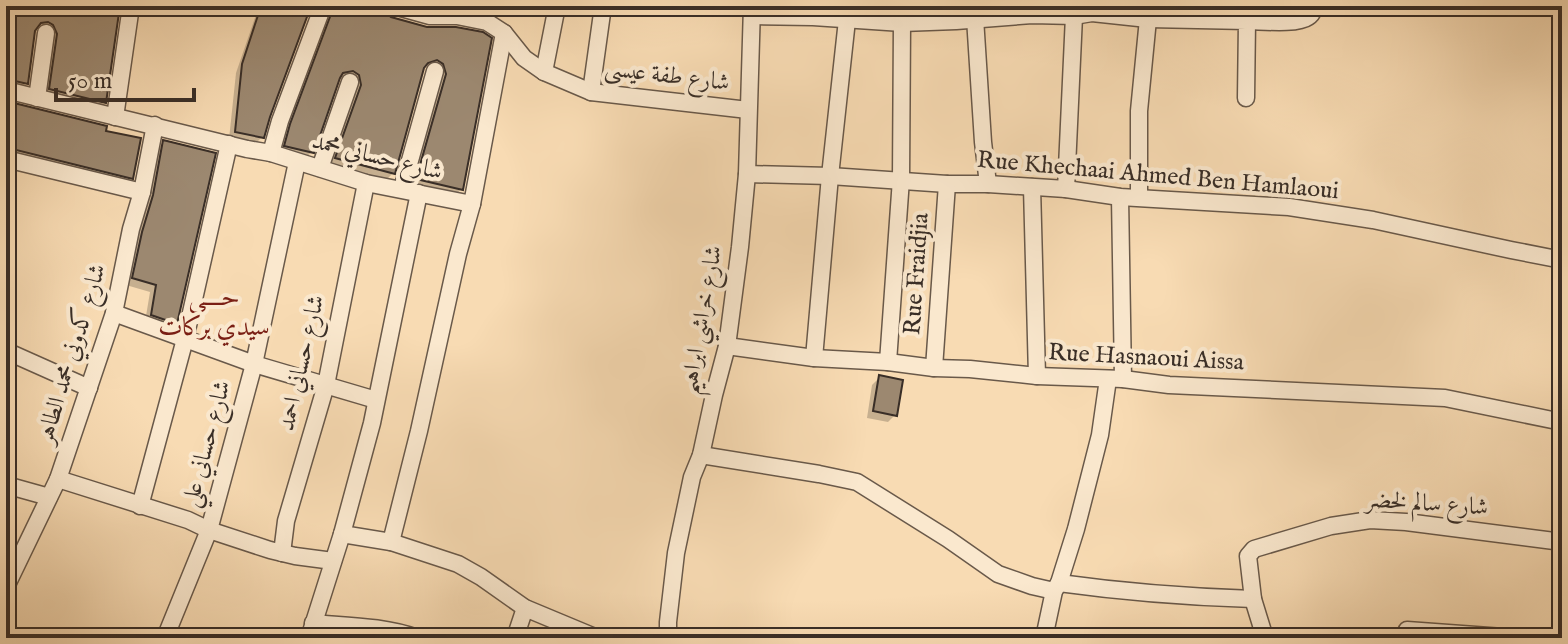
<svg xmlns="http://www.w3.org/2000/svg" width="1568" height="644" viewBox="0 0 1568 644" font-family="'IM FELL English',Amiri,serif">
<rect width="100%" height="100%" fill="#f8dbb3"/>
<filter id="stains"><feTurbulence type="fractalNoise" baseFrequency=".0025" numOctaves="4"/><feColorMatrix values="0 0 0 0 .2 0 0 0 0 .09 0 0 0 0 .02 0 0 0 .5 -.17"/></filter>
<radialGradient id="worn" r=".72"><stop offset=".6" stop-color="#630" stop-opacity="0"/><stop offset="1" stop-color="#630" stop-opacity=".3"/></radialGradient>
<g fill="#0003">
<polygon points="6,6 117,6 104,102 97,109 43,96 46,32 38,29 33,30 26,83 19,90 6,88"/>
<polygon points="259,6 309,6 262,137 254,145 229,139 236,73"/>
<polygon points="324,6 378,6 384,14 390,18 427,29 456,29 461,189 454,197 410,186 429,67 422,68 393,173 386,180 329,165 345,78 337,79 312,152 304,159 278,153"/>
<polygon points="6,103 104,128 104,132 132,178 124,185 6,156"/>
<polygon points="164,142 175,323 168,331 145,322 150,292 126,285 157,149"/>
<polygon points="879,378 895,415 888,422 867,418 872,385"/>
</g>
<g fill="#9c8870" stroke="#392e27" stroke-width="2">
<polygon points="6,6 120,6 106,103 49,89 57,34 53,25 48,22 41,23 35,31 28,84 6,79"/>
<polygon points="261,6 311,6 270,117 264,138 235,132 242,64"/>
<polygon points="334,6 383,6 386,13 391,17 427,27 456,27 483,32 492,38 463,190 416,179 446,74 443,64 437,60 428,63 424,68 395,174 335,158 361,85 359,75 353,71 343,73 340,78 314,153 284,146 290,124"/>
<polygon points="6,101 107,126 106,131 141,138 133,179 8,148"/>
<polygon points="163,140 216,153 177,324 151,315 156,285 132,278 142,232 153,195"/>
<polygon points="879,375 903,380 897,416 873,411"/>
</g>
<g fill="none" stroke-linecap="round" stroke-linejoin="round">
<defs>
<g id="street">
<polyline points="394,6 430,16 457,16 487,22 504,33 524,58 544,72 591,92 748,110"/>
<polyline points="752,16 813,17 902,23 956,21 1032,15 1074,16 1092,13 1148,19 1247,21 1246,98"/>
<polyline points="975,18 983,142 988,184"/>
<path d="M1247,21C1261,21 1297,25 1308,17C1313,14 1313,11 1315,6"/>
<polyline points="544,72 557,6"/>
<polyline points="6,90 247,149 271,153 366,183 472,204"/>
<polyline points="591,92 603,6"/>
<polyline points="37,98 46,33"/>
<polyline points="115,117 131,6"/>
<polyline points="271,153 280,121 323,6"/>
<polyline points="6,159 142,192"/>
<polyline points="320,168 350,82"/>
<polyline points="747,174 830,176 947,184 988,184 1066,189 1120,197 1289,207 1373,220 1511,250 1562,260"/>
<polyline points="1032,187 1037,376"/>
<polyline points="402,189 435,71"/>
<polyline points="1066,189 1074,16"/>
<polyline points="1120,197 1123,379"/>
<polyline points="1139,197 1139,111 1148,19"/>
<polyline points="114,313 254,364 376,400"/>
<polyline points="727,346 814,358 888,362 934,368 970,369 1037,376 1123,379 1169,385 1445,398 1562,422"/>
<polyline points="6,351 89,388"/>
<polyline points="814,358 830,176 847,20"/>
<polyline points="888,362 901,179 902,23"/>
<polyline points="934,368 947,184"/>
<polyline points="701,455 819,474 857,482 948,539 998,574 1032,586 1054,591"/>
<polyline points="58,479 188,520 209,530 270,550 295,556 333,561"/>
<polyline points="6,485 49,497"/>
<polyline points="140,506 185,339 229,144"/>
<polyline points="342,534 391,542 458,564 481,577 525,608 597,638"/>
<polyline points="391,542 419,431 458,254 472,204 504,33"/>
<polyline points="282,553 286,521 326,385 366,183"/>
<path d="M1059,583C1124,592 1188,597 1253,599"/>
<polyline points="6,587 58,479 114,313 131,229 142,192 155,125"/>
<path d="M313,623C347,626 385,626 417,638"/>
<polyline points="1407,630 1517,638"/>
<polyline points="165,638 209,530 254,364 297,162"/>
<polyline points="309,638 342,534 372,423 419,193"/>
<polyline points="515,638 525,608"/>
<polyline points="668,638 668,622 676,553 692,477 701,455 714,395 727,346 740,247 747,174 752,6"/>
<polyline points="1044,638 1054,591 1059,583 1076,529 1100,435 1108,379"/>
<polyline points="1265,638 1253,599 1248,556 1254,549 1331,526 1370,520 1406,522 1562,542"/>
</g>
</defs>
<use href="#street" stroke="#69594a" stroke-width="19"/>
<use href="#street" stroke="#fae8ce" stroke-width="16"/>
</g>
<g text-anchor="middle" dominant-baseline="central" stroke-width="8" stroke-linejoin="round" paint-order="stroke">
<g font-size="24" fill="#392e27" stroke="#fae8ce">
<text transform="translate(667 76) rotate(7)">شارع طفة عيسى</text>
<text transform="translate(377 157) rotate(14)">شارع حساني محمد</text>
<text transform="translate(1158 176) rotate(5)">Rue Khechaai Ahmed Ben Hamlaoui</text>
<text transform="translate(917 274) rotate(-86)">Rue Fraidjia</text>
<text transform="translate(702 320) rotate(-80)">شارع خراشي ابراهيم</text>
<text transform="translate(72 354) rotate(-73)">شارع كدوني محمد الطاهر</text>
<text transform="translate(1146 358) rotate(3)">Rue Hasnaoui Aissa</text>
<text transform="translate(302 363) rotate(-77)">شارع حساني احمد</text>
<text transform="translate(207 444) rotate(-75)">شارع حساني علي</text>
<text transform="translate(1427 504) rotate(4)">شارع سالم لخضر</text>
</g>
<g font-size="26" fill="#7a1f14" stroke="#fae8ce">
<text x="214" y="297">حــــي<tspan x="214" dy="30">سيدي بركات</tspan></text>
</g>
</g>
<rect width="1568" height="644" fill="none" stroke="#f8dbb3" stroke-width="32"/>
<rect x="8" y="8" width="1552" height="628" fill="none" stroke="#392e27" stroke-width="4"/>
<rect x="16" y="16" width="1536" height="612" fill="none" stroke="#392e27" stroke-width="2"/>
<path d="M56 88v12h138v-12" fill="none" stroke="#392e27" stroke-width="4"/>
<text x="68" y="88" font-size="24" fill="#392e27" stroke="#fae8ce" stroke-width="6" paint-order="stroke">50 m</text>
<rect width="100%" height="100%" filter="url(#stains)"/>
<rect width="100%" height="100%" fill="url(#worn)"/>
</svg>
